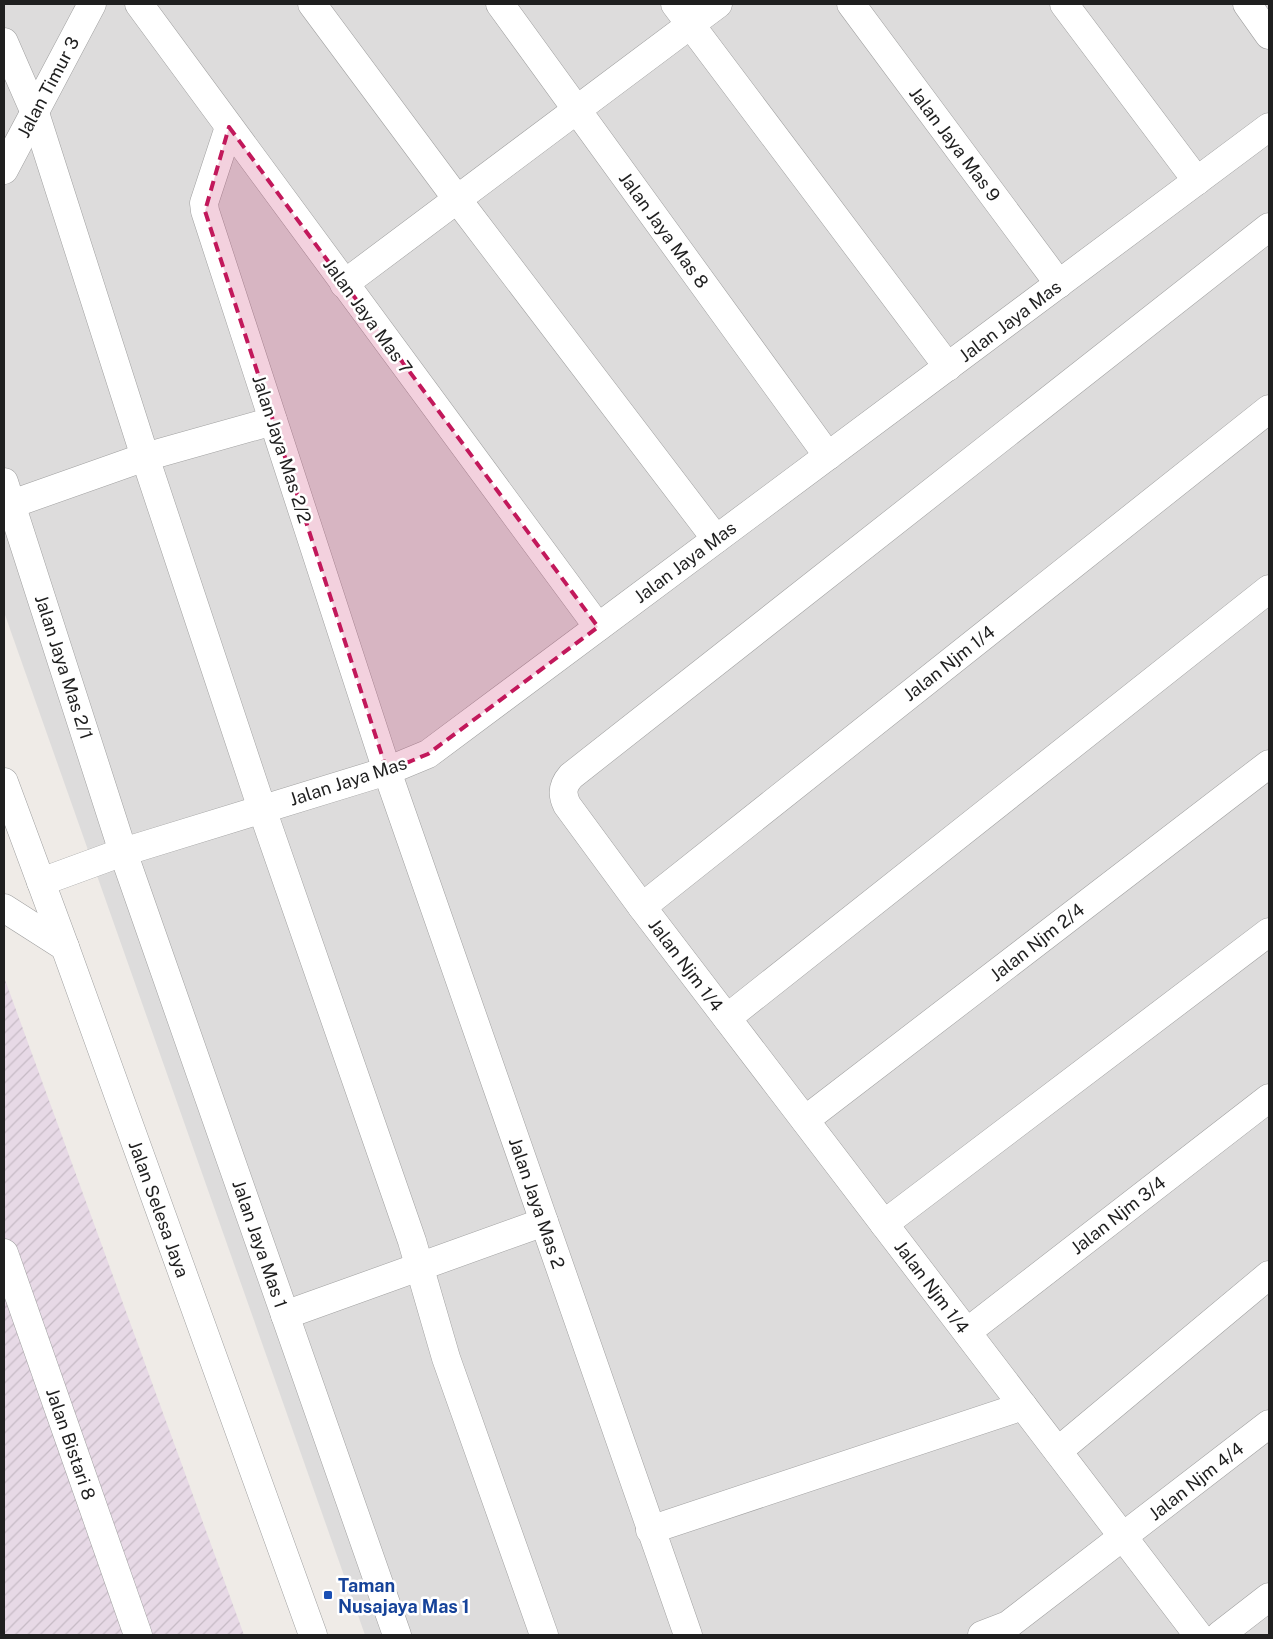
<svg xmlns="http://www.w3.org/2000/svg" width="1273" height="1639" viewBox="0 0 1273 1639" font-family="'Public Sans',sans-serif">
<defs>
<pattern id="industrial-furrows" width="10" height="10" patternUnits="userSpaceOnUse" patternTransform="scale(1.25)"><rect width="10" height="10" fill="#e7d9e6"/><path d="M-1 1l2-2M0 10L10 0M9 11l2-2" fill="none" stroke="#c6bac5"/></pattern>
</defs>
<rect width="100%" height="100%" fill="#efebe7"/>
<polygon fill="#dddcdc" points="4,4 1269,4 1269,1635 365,1635 4,612"/>
<polygon fill="url(#industrial-furrows)" points="4,977 244,1635 4,1635"/>
<g fill="none" stroke-linecap="round" stroke-linejoin="round">
<defs>
<g id="minor">
<polyline points="139,4 598,627"/>
<polyline points="312,4 457,199 716,539"/>
<polyline points="500,4 828,456"/>
<polyline points="675,4 948,367"/>
<polyline points="851,4 1059,284"/>
<polyline points="1064,4 1197,181"/>
<polyline points="1247,4 1269,35"/>
<polyline points="4,42 35,113 145,457 262,809 412,1241 446,1358 544,1635"/>
<polyline points="229,127 204,203 205,211 387,771 688,1635"/>
<polyline points="4,170 92,4"/>
<polyline points="344,284 718,4"/>
<polyline points="4,482 123,852 397,1635"/>
<polyline points="12,504 145,457 273,421"/>
<polyline points="4,782 65,947 313,1635"/>
<polyline points="41,882 123,852 387,771 428,754 1269,127"/>
<polyline points="642,907 1269,409"/>
<polyline points="4,908 65,947"/>
<polyline points="727,1018 1269,589"/>
<polyline points="805,1120 1269,764"/>
<polyline points="884,1224 1269,932"/>
<polyline points="4,1253 138,1635"/>
<polyline points="285,1315 544,1222"/>
<polyline points="967,1332 1269,1098"/>
<polyline points="1058,1451 1269,1275"/>
<polyline points="650,1530 1023,1406"/>
<polyline points="982,1635 1008,1625 1269,1424"/>
<path d="M1198,1635L642,907L567,805C561,793 563,785 571,776L1269,227"/>
<polyline points="1220,1635 1269,1597"/>
</g>
</defs>
<use href="#minor" stroke="#a0a0a0" stroke-width="29"/>
<use href="#minor" stroke="#fff" stroke-width="28"/>
</g>
<path fill="#c2185b" fill-opacity="0.2" stroke="#c2185b" stroke-width="4" stroke-dasharray="10 6" stroke-linejoin="round" d="M229,127L598,627L428,754L387,771L205,211Z"/>
<rect fill="#1a4fb4" stroke="#fff" stroke-width="2" x="323" y="1590" width="10" height="10" rx="2.5"/>
<g text-anchor="middle" dominant-baseline="central" stroke-width="5" stroke-linejoin="round" paint-order="stroke">
<g font-size="18" fill="#1f1f1f" stroke="#fff">
<text transform="translate(48 87) rotate(-62)">Jalan Timur 3</text>
<text transform="translate(955 144) rotate(53)">Jalan Jaya Mas 9</text>
<text transform="translate(664 230) rotate(54)">Jalan Jaya Mas 8</text>
<text transform="translate(368 316) rotate(54)">Jalan Jaya Mas 7</text>
<text transform="translate(1010 321) rotate(-37)">Jalan Jaya Mas</text>
<text transform="translate(282 449) rotate(72)">Jalan Jaya Mas 2/2</text>
<text transform="translate(685 562) rotate(-37)">Jalan Jaya Mas</text>
<text transform="translate(949 663) rotate(-38)">Jalan Njm 1/4</text>
<text transform="translate(64 667) rotate(72)">Jalan Jaya Mas 2/1</text>
<text transform="translate(348 781) rotate(-18)">Jalan Jaya Mas</text>
<text transform="translate(1037 942) rotate(-38)">Jalan Njm 2/4</text>
<text transform="translate(686 965) rotate(53)">Jalan Njm 1/4</text>
<text transform="translate(537 1203) rotate(71)">Jalan Jaya Mas 2</text>
<text transform="translate(159 1209) rotate(70)">Jalan Selesa Jaya</text>
<text transform="translate(1118 1215) rotate(-38)">Jalan Njm 3/4</text>
<text transform="translate(260 1244) rotate(71)">Jalan Jaya Mas 1</text>
<text transform="translate(932 1287) rotate(53)">Jalan Njm 1/4</text>
<text transform="translate(71 1444) rotate(71)">Jalan Bistari 8</text>
<text transform="translate(1196 1481) rotate(-38)">Jalan Njm 4/4</text>
</g>
<g font-size="18" font-weight="bold" fill="#164399" stroke="#fff" text-anchor="start">
<text x="338" y="1585">Taman<tspan x="338" dy="21">Nusajaya Mas 1</tspan></text>
</g>
</g>
<rect width="1273" height="1639" fill="none" stroke="#1f1f1f" stroke-width="10"/>
</svg>
